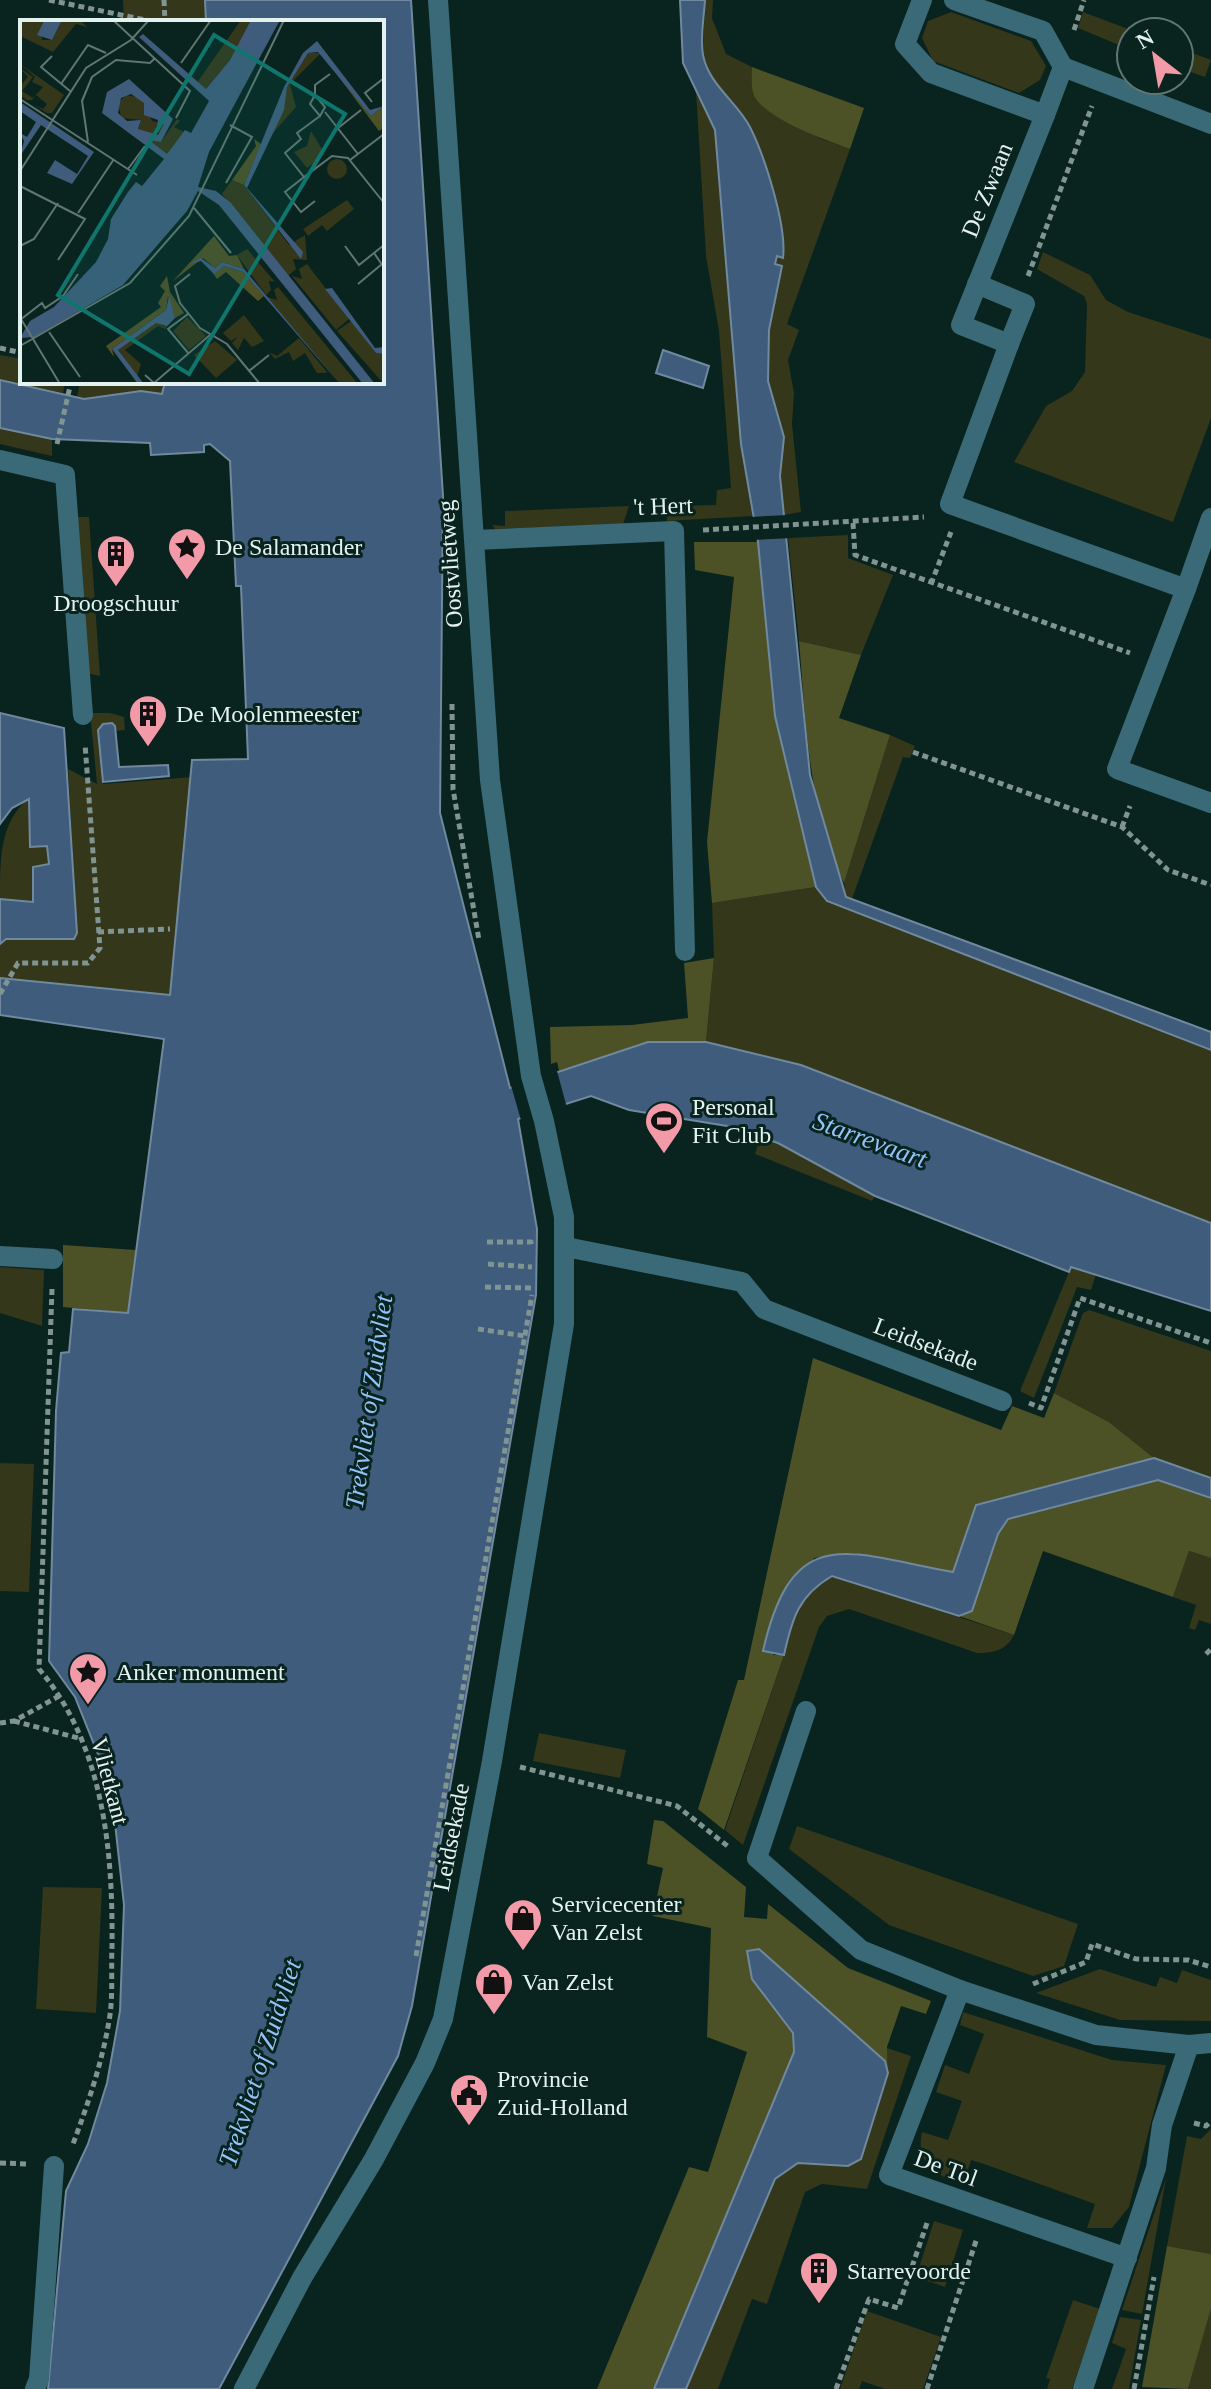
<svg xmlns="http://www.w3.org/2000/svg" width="1211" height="2389" viewBox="0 0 1211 2389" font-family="Georgia,serif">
<rect width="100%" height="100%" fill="#09231f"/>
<g fill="#343719">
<polygon points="123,0 205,0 206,22 124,22"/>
<polygon points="705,0 713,0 712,18 726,54 752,67 753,94 819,138 850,149 787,324 799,330 788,360 794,393 792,424 801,512 784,515 779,476 784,437 768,381 769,330 782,267 775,265 778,256 749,126 714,81 703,55"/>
<polygon points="951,12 1031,41 1046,66 1040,80 1019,93 933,61 922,38 928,21"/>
<polygon points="1083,12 1136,32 1131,32 1131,50 1078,28"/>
<polygon points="1179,48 1211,60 1205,77 1179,68"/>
<polygon points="696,91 715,130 741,444 753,516 667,521 666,506 716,505 717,490 731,488 719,331 706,256"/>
<polygon points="1043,252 1090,275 1106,300 1128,312 1211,339 1211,418 1173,522 1014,462 1046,406 1072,391 1085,372 1087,304 1084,296 1037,269"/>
<polygon points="0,355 22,359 22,382 65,382 63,393 0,380"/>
<polygon points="80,382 165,382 163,394 141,391 84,399 77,397"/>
<polygon points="0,428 52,439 52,456 0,444"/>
<polygon points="629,506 623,524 495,529 492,525 505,526 505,511"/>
<polygon points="77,517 89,517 100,676 86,673"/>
<polygon points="848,535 848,558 893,575 861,655 799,641 788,538"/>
<polygon points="90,713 110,713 124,717 125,730 115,731 115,726 98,730 103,784 193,777 171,995 0,978 0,944 5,939 74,939 77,933 68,769 97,784"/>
<polygon points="890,735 915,746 910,758 903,757 852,899 846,897 844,883"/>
<path d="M29,798L30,847L47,846L49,865L33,867L34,902L0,899C0,856 0,822 29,798Z"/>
<polygon points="816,887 828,901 1211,1050 1211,1223 801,1065 706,1042 714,958 712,903"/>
<polygon points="760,1138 778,1143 875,1196 872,1201 755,1154"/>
<polygon points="0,1267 44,1270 42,1326 0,1313"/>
<polygon points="1071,1267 1096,1274 1091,1290 1077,1287 1034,1398 1020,1391"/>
<polygon points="1089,1310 1211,1351 1211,1478 1154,1458 1109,1422 1054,1393 1083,1313"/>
<polygon points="0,1463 34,1464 29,1592 0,1591"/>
<polygon points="1189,1551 1211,1558 1211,1624 1199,1620 1195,1630 1189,1628 1196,1605 1173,1597"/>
<path d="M832,1576L1014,1635C1006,1651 993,1653 977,1653L849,1609L827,1616L819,1627L743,1845L725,1830L784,1655L794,1612L804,1596Z"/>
<polygon points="539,1733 626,1750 620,1778 533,1761"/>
<polygon points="797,1826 1078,1924 1064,1966 1033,1976 889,1925 789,1849"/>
<polygon points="43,1887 102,1888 96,2013 36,2009"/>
<polygon points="1100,1969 1156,1987 1160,1977 1177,1983 1182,1970 1211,1980 1211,2021 1120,2020 1036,1993"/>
<path d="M963,2012L1112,2060L1166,2065L1129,2207L1112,2228H1087L1095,2204L984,2164L971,2160L963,2185C936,2175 915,2164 922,2132L948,2140L962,2101L936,2092L945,2065L969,2074L984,2034L960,2025Z"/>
<polygon points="887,2048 911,2056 867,2189 822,2184 805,2192 767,2304 752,2299 718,2389 686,2389 775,2179 798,2163 848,2166 888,2073"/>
<polygon points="1211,2129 1211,2254 1167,2246 1187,2136 1201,2139"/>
<polygon points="1166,2178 1142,2314 1122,2310"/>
<polygon points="934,2221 963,2230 945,2287 916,2277"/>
<polygon points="1073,2300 1100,2309 1072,2389 1047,2389 1050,2379 1046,2378"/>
<polygon points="1211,2309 1211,2389 1188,2389"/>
<polygon points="867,2311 941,2337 923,2389 885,2389 862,2381 859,2389 840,2389"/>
<polygon points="1120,2317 1141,2320 1129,2389 1112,2389 1126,2349 1112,2343"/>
</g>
<g fill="#4d5126">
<path d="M752,67L864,108L850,149C827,141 760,117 753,93C751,86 752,75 752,67Z"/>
<polygon points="694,542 758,542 775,716 816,887 712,903 707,842 734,577 695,570"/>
<path d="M799,641L861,655L839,718L890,735L844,883C808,808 806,723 799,641Z"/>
<polygon points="714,958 706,1042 648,1042 560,1075 557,1062 551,1064 550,1027 632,1025 688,1018 684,963"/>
<polygon points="63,1245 136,1250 128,1313 63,1307"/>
<polygon points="813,1358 1001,1430 1012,1406 1044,1418 1054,1393 1109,1422 1154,1458 976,1505 953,1572 854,1553 814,1558 773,1655 784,1655 724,1830 698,1809 738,1680 744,1680"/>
<polygon points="1158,1480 1211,1498 1211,1558 1189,1551 1173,1597 1043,1551 1014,1635 959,1616 972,1611 998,1534 1008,1519"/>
<polygon points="654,1820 663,1821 746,1887 744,1917 767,1919 768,1904 848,1968 931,2001 926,2014 901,2006 887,2047 888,2073 885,2061 760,1949 747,1951 752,1979 793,2033 794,2052 654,2389 597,2389 689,2167 708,2172 747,2052 707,2037 711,1928 653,1916 663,1868 647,1864"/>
<polygon points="1167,2246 1211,2254 1211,2309 1188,2389 1142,2387"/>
</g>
<g fill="#3f5c7c" stroke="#70899e" stroke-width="2">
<polygon points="205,0 411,0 443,496 440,813 510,1088 648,1042 706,1042 801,1065 1211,1223 1211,1311 1071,1267 1069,1272 875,1196 778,1143 727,1126 629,1110 591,1096 518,1119 537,1229 536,1295 412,2006 398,2056 219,2389 48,2389 66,2191 88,2144 107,2083 120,2011 124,1905 113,1805 103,1767 75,1697 49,1661 56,1411 61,1353 69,1352 73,1309 128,1313 164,1039 0,1015 0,978 170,995 192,760 248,759 241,586 236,586 230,461 210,444 204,445 204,452 151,455 150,443 52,439 0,428 0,380 84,399 141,391 162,394 165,382 382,382 382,22 206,22"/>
<path d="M680,0H705C704,17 700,39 703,55C709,85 737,102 750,127C765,157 787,226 783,258L777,256L775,264L782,266L769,330L768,381L784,437L780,476L810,775L846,897L1211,1032V1050L827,901L816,887L775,716L758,542L741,444L715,130L683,63Z"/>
<polygon points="663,350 709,366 703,388 656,373"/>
<polygon points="0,713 64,728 77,933 74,939 6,939 0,944 0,899 33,902 33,867 49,864 47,846 30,847 29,799 12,808 0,824"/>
<polygon points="112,723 115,726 119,767 168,765 169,776 103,782 98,730 103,724"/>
<path d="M1154,1458L1211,1478V1498L1158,1480L1008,1519L998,1534L972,1611L959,1616L832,1576C798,1596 792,1619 784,1655L763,1651C793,1519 849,1554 953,1572L976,1505Z"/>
<polygon points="759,1949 885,2061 888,2073 861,2159 848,2166 798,2163 775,2179 686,2389 654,2389 794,2052 793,2033 752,1979 747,1951"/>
</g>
<g fill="#09231f">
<polygon points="788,515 792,538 753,540 750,517"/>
<polygon points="557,1071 567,1108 523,1121 523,1127 510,1082 513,1084"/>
</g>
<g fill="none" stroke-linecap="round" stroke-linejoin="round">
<g stroke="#809491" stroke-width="5" stroke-dasharray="6 4" stroke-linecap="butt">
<polyline points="49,0 155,22"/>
<polyline points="164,0 165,22"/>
<polyline points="1074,30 1084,0"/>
<polyline points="1028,276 1092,106"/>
<polyline points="0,348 22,353"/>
<polyline points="57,444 71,382"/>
<polyline points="853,523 855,555 1130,653"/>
<polyline points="703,530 924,517"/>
<polyline points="931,584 951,532"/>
<polyline points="452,704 453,789 479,940"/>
<polyline points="913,752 1122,827 1168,870 1211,885"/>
<polyline points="1122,827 1130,806"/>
<polyline points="98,932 170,929"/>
<polyline points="0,994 18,963 88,963 100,948 85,744"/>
<polyline points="487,1242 531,1242 531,1245"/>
<polyline points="488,1264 532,1267"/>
<polyline points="485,1287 532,1288"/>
<path d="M52,1289L39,1669C104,1745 113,1851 112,1947C111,1969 113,1993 110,2015C103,2060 89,2101 73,2144"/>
<polyline points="478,1329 525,1336"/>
<polyline points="1029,1403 1041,1408 1080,1298 1211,1343"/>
<polyline points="1206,1654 1211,1649"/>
<polyline points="14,1721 82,1739"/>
<polyline points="0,1723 14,1721 61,1695"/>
<polyline points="520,1767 677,1806 730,1848"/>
<polyline points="416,1956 532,1295"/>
<polyline points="1033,1984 1086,1962 1092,1944 1136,1959 1188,1960 1211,1967"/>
<polyline points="1194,2123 1206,2126 1211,2121"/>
<polyline points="0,2163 27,2164"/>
<polyline points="836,2389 869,2299 898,2308 928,2220"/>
<polyline points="927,2389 977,2238"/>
<polyline points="1134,2389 1154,2277"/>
</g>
<g stroke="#3a6a77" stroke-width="20">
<polyline points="922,0 905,44 931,73 1045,115 1063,67 1043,31 954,0"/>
<polyline points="1063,67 1211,124"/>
<polyline points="1045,115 961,325 1009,344 950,504 1186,589 1211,518"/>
<polyline points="977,284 1025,304 1009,344"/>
<polyline points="0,460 65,475 83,715"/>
<polyline points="475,540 674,531 685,951"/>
<polyline points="1186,589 1117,769 1211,803"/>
<polyline points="566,1247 742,1282 764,1309 1002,1401"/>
<polyline points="0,1256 53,1259"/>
<polyline points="806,1711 757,1858 861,1950 960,1990 1096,2035 1189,2045 1211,2043"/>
<polyline points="960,1990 889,2175 1127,2258"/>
<polyline points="35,2389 39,2379 54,2166"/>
<polyline points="244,2389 302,2278 374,2159 425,2063 443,2019 492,1761 564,1324 564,1217 544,1121 531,1076 490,780 438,0"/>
<polyline points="1083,2389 1156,2168 1162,2125 1189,2045"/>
</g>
</g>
<defs>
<symbol id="sight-pin" viewBox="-11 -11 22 30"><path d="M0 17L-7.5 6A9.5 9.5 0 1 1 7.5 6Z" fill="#f39aa8" stroke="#09231f"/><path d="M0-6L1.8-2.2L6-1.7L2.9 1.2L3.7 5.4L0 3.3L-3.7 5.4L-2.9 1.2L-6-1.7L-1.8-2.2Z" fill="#111"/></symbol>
<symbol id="building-pin" viewBox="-11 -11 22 30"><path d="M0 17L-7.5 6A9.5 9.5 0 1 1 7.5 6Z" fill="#f39aa8" stroke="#09231f"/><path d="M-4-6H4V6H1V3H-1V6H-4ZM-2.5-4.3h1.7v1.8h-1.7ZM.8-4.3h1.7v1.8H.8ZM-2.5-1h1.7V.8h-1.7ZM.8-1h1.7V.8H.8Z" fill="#111"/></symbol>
<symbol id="stadium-pin" viewBox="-11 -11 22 30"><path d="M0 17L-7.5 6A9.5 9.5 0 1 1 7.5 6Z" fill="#f39aa8" stroke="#09231f"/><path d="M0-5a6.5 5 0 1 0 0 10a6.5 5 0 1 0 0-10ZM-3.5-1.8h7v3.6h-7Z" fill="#111"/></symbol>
<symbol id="shop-pin" viewBox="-11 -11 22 30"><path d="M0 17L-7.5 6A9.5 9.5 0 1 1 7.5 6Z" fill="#f39aa8" stroke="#09231f"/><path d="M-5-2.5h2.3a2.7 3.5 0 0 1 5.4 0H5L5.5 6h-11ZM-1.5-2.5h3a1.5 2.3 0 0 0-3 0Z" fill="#111"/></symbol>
<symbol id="civic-pin" viewBox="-11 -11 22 30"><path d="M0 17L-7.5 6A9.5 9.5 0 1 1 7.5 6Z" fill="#f39aa8" stroke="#09231f"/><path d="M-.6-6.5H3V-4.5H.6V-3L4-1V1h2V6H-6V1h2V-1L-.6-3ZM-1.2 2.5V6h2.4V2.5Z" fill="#111"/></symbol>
</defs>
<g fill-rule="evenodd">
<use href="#sight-pin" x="165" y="525" width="44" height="60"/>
<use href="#building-pin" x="94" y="532" width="44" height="60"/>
<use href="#building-pin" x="126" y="692" width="44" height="60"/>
<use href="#stadium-pin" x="642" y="1099" width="44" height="60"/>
<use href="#sight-pin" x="66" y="1650" width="44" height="60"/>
<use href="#shop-pin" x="501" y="1896" width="44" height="60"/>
<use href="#shop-pin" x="472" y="1960" width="44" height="60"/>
<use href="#civic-pin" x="447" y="2071" width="44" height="60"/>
<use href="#building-pin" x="797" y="2249" width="44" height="60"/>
</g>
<g text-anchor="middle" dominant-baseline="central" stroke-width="6" stroke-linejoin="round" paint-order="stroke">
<g font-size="24" fill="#e3f2ef" stroke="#09231f">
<text transform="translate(987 190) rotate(-68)">De Zwaan</text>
<text transform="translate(663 506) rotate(-2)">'t Hert</text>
<text transform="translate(450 564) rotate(-94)">Oostvlietweg</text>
<text transform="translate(926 1344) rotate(21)">Leidsekade</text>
<text transform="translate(110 1781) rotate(75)">Vlietkant</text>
<text transform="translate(451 1837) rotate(-79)">Leidsekade</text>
<text transform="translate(946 2168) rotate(20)">De Tol</text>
</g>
<g font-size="24" fill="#e3f2ef" stroke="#09231f" text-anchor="start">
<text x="215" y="547">De Salamander</text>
<text x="116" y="603" text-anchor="middle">Droogschuur</text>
<text x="176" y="714">De Moolenmeester</text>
<text x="692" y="1107">Personal<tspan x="692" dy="28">Fit Club</tspan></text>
<text x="116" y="1672">Anker monument</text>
<text x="551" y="1904">Servicecenter<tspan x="551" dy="28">Van Zelst</tspan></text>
<text x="522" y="1982">Van Zelst</text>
<text x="497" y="2079">Provincie<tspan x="497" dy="28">Zuid-Holland</tspan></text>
<text x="847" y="2271">Starrevoorde</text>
</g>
<g font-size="26" font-style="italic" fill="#92c3f9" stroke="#09231f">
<text transform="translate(870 1140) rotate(20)">Starrevaart</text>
<text transform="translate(369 1402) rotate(-82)">Trekvliet of Zuidvliet</text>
<text transform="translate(260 2063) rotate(-72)">Trekvliet of Zuidvliet</text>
</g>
</g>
<g transform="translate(20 20)">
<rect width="364" height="364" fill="#09231f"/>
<path d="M0,0H29L24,1L22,20H32L42,0H60L67,7L56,4L33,32L0,16ZM221,0L231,2L210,40L186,69L176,64ZM288,33H301L270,64L276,87L245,122L261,95L266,67ZM0,44L44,75L32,93H27L14,85L23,89L27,84L16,75L12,80H7L0,75V66L8,57L0,48L13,57L2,71L13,78L23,67L12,62L15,57ZM106,75L122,78L132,101L145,104L143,112L125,114L118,110L121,100L101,98L98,83ZM157,99L160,101L154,107L164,112L147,135L129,120L141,122ZM291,111L305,134L287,148L274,132L287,126ZM307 149a10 10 0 1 1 20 0a10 10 0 1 1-20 0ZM212,160L224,165L269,225L285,215L287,240L273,239L276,249L268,256L202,174ZM327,180L334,189L307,211L302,205L288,216L283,209ZM227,229L255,262L249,261L251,270L246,275L217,235ZM287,244L329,299L316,310L272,256L282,259L279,249ZM258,267L338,364H320L247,277L257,280L254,270ZM156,295L145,309L138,306L105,330L121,344L117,357L98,330L136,302L144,306ZM224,295L244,321L232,327L224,318L218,330L212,323L218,317L211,321L203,313ZM167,297L186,316L169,330L153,311ZM331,301L356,333L364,334V364L317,311ZM279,318L307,352L305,353H297L285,333L273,341L269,332L255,339L249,332L257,336ZM195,321L217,340L196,358L174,335Z" fill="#343719"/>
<path d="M301,33L351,96L364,86V107L359,111ZM234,119L241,124L224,165L212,160L236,126ZM194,216L209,236L217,235L224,249L202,242L195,248L183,238L153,261ZM204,246L223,252L244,276L238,281L206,252L197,259L193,253ZM147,256L150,272L164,293L155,298L148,276L146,290L92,329L94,337L86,326L141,287L138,283L145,271L140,266Z" fill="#4d5126"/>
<path d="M42,0L32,20L17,15L24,1ZM231,0H260L189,132L178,167L196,171L211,183L355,364H343L199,185L178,171L167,191L103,265L15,317L0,318L10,301L34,287L76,242L88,219L91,199L108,172L116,162L122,166L144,139L82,93L87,72L109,59L153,99L141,122L129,120L147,134L165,110L171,113L189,81L119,17L123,14L186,69L210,40ZM111,74L124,83V95L138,100L137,106L144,104L138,115L118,109L121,100L107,101L98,93L101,78ZM297,21L350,90L364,86L351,96L298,32L288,33L267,67L264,90L227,168L283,232L281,239L224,165L264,67L283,33ZM0,82L74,132L52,164L27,153L35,140L57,154L68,136L21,105L0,136L4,121L0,113L7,117L16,102L0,91ZM181,238L195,248L202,242L224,249L320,364L223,252L204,246L194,254L181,241L169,244ZM312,268L355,328L364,327V334L356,333L305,269ZM149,276L155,298L147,306L136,303L98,330L124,364H118L92,329L146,290Z" fill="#3f5c7c" fill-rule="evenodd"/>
<path fill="none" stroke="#607672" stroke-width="2" d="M94,1L170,71L156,98M32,36L21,47L50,71M161,43L191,0M41,64L68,25L86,33M295,75L305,87L300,96L290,84ZM295,75V65L310,54M0,79L117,155M352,82L345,73L364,58M305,92L338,134M300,96L277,113L281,119L265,133L284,157L312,136L328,138L364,183M318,108L341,90M68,122L62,81L72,57L96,40L130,43L135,38M330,140L364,114M108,149L125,126M0,151L66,48L111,20L129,0M284,157L265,172L281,192L295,181M206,163L232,117L210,105M0,166L65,199L38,240M174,188L211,233M58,193L94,139M0,226L14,219L38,183M325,226L339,245L354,233M363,246L354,233L364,225M170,254L155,266L160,283L180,308L207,324L240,364M338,264L362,244M168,294L148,309L169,334M1,299L40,364M0,300L22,283L25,288L43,276L58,254M29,312L60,357M0,326L110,263L169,196L264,0M229,351L249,335M125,355L134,363L190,315M86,364L133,363"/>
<path fill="#0f766e" fill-opacity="0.15" stroke="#0f766e" stroke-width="4" d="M194,15L325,94L169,354L38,275Z"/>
<rect width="364" height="364" fill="none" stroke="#e3f2ef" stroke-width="4"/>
</g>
<g transform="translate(1155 56) rotate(329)"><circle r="38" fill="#09231f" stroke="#607672" stroke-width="2"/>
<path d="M0-6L14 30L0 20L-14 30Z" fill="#f39aa8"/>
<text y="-12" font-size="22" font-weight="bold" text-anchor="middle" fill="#e3f2ef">N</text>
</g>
</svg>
